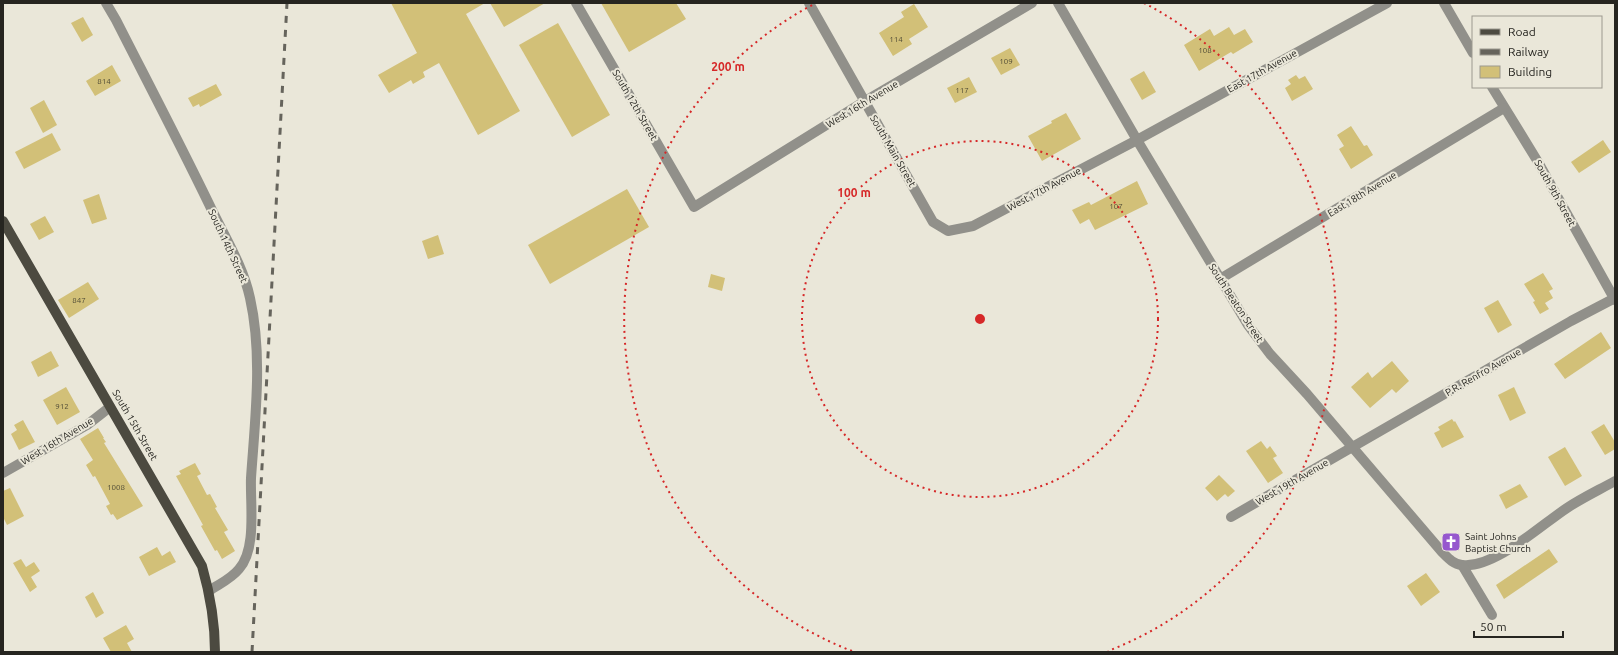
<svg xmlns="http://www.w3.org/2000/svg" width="1618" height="655" viewBox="0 0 1618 655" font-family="Ubuntu,sans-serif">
<rect width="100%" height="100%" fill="#eae7d9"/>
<g fill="#d2c078">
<polygon points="391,3 485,3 466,14 520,111 478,135 439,63 423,72 425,77 413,84 411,80 389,93 378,75 417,53"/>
<polygon points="490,3 545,3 504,27"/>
<polygon points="601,3 676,3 686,19 629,52"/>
<polygon points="914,4 928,27 909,39 912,44 893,56 879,33 904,17 901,12"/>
<polygon points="83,17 93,35 82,42 71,23"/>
<polygon points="558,23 610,115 572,137 519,45"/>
<polygon points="1229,27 1234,35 1245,29 1253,42 1233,54 1231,52 1199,71 1184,45 1210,29 1214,36"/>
<polygon points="1010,48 1020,65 1001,75 991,58"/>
<polygon points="112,65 121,81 95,96 86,81"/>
<polygon points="1144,71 1156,92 1142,100 1130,79"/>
<polygon points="1296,75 1299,79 1305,76 1313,89 1292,101 1285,88 1291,84 1288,80"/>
<polygon points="969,77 977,92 955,103 947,88"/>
<polygon points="216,84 222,95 200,107 199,104 193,107 188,98"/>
<polygon points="44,100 57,125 43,133 30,108"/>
<polygon points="1066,113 1081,139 1042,161 1028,136 1052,123 1051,121"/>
<polygon points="1351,126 1364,146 1367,145 1373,155 1351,169 1339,149 1344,146 1337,135"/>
<polygon points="52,133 61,150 24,169 15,152"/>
<polygon points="1603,140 1611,152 1579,173 1571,162"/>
<polygon points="1137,181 1148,204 1095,230 1089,219 1080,224 1072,210 1089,202 1091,205"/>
<polygon points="627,189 649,227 550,284 528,245"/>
<polygon points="99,194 107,219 92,224 83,200"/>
<polygon points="45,216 54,232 39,240 30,224"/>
<polygon points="438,235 444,254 428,259 422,241"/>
<polygon points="1543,273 1553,289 1549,291 1553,298 1545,303 1549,309 1540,314 1533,302 1535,301 1524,284"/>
<polygon points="711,274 725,278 722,291 708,287"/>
<polygon points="88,282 99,299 69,318 58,300"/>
<polygon points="1498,300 1512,325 1498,333 1484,308"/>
<polygon points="1601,332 1611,348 1565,379 1554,364"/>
<polygon points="51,351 59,366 38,377 31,362"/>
<polygon points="1392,361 1409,381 1396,393 1392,389 1370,408 1351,387 1368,372 1372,378"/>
<polygon points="66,387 80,412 57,425 43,400"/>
<polygon points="1514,387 1526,413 1510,421 1498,395"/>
<polygon points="1452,419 1454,422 1455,421 1464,437 1442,448 1434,433 1440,430 1438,427"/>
<polygon points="23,420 35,442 19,450 11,434 17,430 14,425"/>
<polygon points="1604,424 1615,442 1615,449 1605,455 1591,432"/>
<polygon points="98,428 104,438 103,438 106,442 104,443 143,506 117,520 113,514 111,515 106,506 110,504 95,476 93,477 86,465 93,460 80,439"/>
<polygon points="1261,441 1267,449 1270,446 1277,456 1273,458 1283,473 1268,483 1246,451"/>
<polygon points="1565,447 1582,476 1565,486 1548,457"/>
<polygon points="195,463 201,474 197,476 207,495 210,494 217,507 215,508 228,530 224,532 235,551 222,559 217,550 215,551 201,526 203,525 176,476 181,474 179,471"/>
<polygon points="1219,475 1235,491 1228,497 1225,494 1217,501 1205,488"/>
<polygon points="1520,484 1528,497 1506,509 1499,495"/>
<polygon points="10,488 24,516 7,525 3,517 3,491"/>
<polygon points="157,547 162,556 170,551 176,562 149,576 139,557"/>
<polygon points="1549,549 1558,562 1504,599 1496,585"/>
<polygon points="21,559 26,567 34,562 40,571 31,577 37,587 30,592 13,563"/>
<polygon points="1426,573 1440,592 1421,606 1407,586"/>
<polygon points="93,592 104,613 96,618 85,597"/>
<polygon points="126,625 134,639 127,643 132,652 111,652 103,638"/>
</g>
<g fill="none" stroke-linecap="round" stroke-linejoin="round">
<g stroke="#91908a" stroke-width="10">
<path d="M106,3L116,20C147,81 179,142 209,204C223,234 243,265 250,298C263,356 255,419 251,478C250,504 257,549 239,569C231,579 219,584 209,591"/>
<polyline points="576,3 694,207 865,101 1032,3"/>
<polyline points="809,3 933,222 948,231 973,226 1137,140 1387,3"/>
<path d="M1058,3L1137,140L1248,325L1270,354L1307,394L1442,552C1448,558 1453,564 1462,565C1494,569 1541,525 1567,508C1582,498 1599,490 1615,481"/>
<polyline points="1444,3 1473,53"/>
<polyline points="1492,87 1538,162 1615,300"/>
<polyline points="1220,279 1504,108"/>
<polyline points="3,473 87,425 110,407"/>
<polyline points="1231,517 1571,321 1615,298"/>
<polyline points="1462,565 1492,615"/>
</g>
<path stroke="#4c4a40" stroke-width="10" d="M3,221L202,566C210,594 215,622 215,652"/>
<polyline stroke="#66645c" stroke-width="3" stroke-dasharray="7 7" stroke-linecap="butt" points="252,652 287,3"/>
</g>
<g fill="none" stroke="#d62828" stroke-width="2" stroke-dasharray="2 4">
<circle cx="980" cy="319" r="178"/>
<path d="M852 651A356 356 0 0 1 816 3M1144 3A356 356 0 0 1 1108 651"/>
</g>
<defs>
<symbol id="church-square" viewBox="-11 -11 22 22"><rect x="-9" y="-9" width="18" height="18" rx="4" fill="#9658ce" stroke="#eae7d9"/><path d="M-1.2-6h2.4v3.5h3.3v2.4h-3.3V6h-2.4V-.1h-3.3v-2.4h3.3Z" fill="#fff"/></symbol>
</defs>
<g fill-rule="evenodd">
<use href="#church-square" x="1440" y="531" width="22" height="22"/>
</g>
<g text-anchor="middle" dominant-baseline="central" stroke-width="4" stroke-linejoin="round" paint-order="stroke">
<g font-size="8" fill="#514c36">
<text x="896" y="39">114</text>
<text x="1205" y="50">108</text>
<text x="1006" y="61">109</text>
<text x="104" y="81">814</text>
<text x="962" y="90">117</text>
<text x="1116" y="206">107</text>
<text x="79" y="300">847</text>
<text x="62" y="406">912</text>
<text x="116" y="487">1008</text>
</g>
<g font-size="10" fill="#262520" stroke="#eae7d9">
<text transform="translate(1262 71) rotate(-29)">East 17th Avenue</text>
<text transform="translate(862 104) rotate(-31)">West 16th Avenue</text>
<text transform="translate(635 105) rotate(60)">South 12th Street</text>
<text transform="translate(893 151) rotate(60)">South Main Street</text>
<text transform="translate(1044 189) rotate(-28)">West 17th Avenue</text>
<text transform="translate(1555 193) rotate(61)">South 9th Street</text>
<text transform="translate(1362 194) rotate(-31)">East 18th Avenue</text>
<text transform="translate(228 246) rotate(65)">South 14th Street</text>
<text transform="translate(1236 303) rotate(57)">South Beaton Street</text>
<text transform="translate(1483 372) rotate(-30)">P.R. Renfro Avenue</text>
<text transform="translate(135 425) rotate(60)">South 15th Street</text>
<text transform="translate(57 441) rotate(-31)">West 16th Avenue</text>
<text transform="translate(1292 482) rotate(-30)">West 19th Avenue</text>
</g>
<g font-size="10" fill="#262520" stroke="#eae7d9" text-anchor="start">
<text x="1465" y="536">Saint Johns<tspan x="1465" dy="12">Baptist Church</tspan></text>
</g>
</g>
<circle cx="980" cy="319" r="6" fill="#d62828" stroke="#eae7d9" stroke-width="2"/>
<g font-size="12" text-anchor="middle" font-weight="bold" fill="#d62828" stroke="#eae7d9" stroke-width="4" stroke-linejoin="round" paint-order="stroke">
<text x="728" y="71">200 m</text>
<text x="854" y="197">100 m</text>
</g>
<rect width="1618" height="655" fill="none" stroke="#262520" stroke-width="8"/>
<rect x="1472" y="16" width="130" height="72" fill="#eae7d9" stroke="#9c998f"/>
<rect x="1480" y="29" width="20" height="6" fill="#4c4a40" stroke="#9c998f"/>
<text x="1508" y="36" font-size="12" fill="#262520">Road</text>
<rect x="1480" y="49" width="20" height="6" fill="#66645c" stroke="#9c998f"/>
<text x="1508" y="56" font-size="12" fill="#262520">Railway</text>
<rect x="1480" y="66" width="20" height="12" fill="#d2c078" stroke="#9c998f"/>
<text x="1508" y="76" font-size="12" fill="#262520">Building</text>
<path d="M1474 631v6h89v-6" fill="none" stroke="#262520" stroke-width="2"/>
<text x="1480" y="631" font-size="12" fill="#262520" stroke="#eae7d9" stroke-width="3" paint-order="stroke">50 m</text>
</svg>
